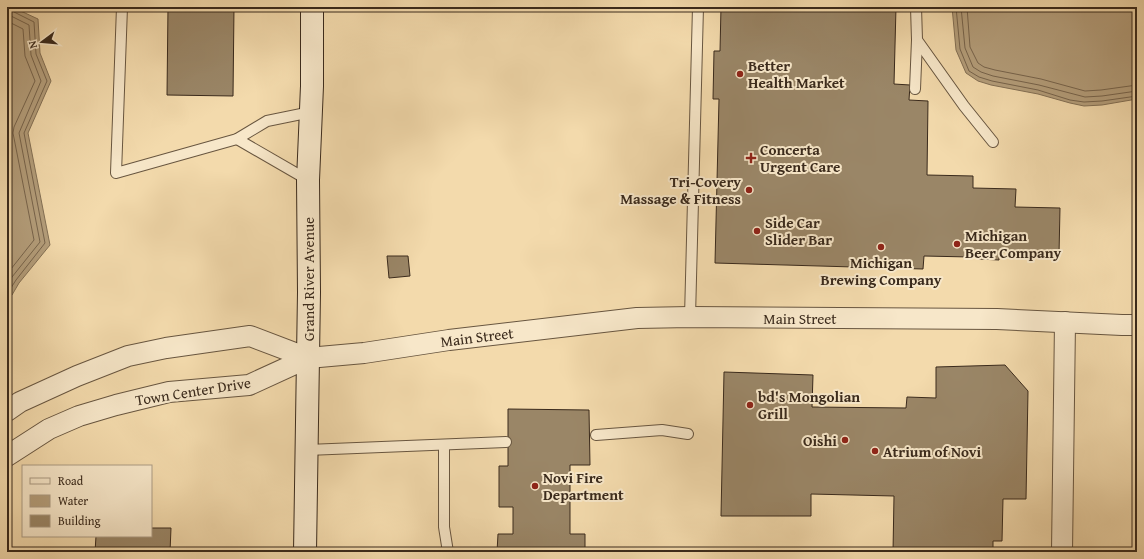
<svg xmlns="http://www.w3.org/2000/svg" width="1144" height="559" viewBox="0 0 1144 559" font-family="'Gentium Book Plus',serif">
<rect width="100%" height="100%" fill="#f3daac"/>
<filter id="stains"><feTurbulence type="fractalNoise" baseFrequency=".005" numOctaves="4"/><feColorMatrix values="0 0 0 0 .2 0 0 0 0 .09 0 0 0 0 .02 0 0 0 .5 -.17"/></filter>
<radialGradient id="worn" r=".72"><stop offset=".6" stop-color="#630" stop-opacity="0"/><stop offset="1" stop-color="#630" stop-opacity=".3"/></radialGradient>
<g fill="#b49e7b" stroke="#837055">
<polygon points="7,7 12,7 38,19 40,53 51,81 28,133 50,245 19,283 12,295 7,296"/>
<polygon points="952,7 1137,7 1137,99 1102,105 1084,106 1070,103 1038,94 991,85 978,81 966,73 956,50"/>
</g>
<g fill="none" stroke-linecap="round" stroke-linejoin="round">
<g stroke="#77644c" stroke-width="1">
<polyline points="956,7 960,49 969,71 979,77 992,81 1038,90 1070,100 1084,102 1102,101 1137,96"/>
<polyline points="961,7 965,48 973,67 981,72 993,76 1039,85 1085,97 1102,96 1137,91"/>
<polyline points="967,7 970,47 978,63 984,67 995,70 1041,79 1085,91 1101,90 1137,85"/>
<polyline points="7,12 11,16 29,25 31,55 41,81 19,133 40,242 12,277 7,285"/>
<polyline points="7,21 23,29 25,56 35,81 14,127 13,133 34,240 7,274"/>
<polyline points="7,292 9,291 16,280 45,243 24,133 47,81 36,54 34,22 14,12 11,7"/>
</g>
</g>
<g fill="#9a8667" stroke="#3a2a1c">
<polygon points="168,7 234,7 233,96 167,95"/>
<polygon points="721,7 896,7 894,84 910,85 909,100 928,101 927,175 973,176 973,188 1016,189 1015,207 1060,208 1059,254 999,252 999,260 979,259 980,252 970,251 970,257 924,256 923,269 715,263 719,99 713,99 714,51 720,51"/>
<polygon points="387,256 408,256 410,276 389,278"/>
<polygon points="1005,365 1028,391 1026,499 1003,499 1002,541 993,541 993,552 893,552 894,496 811,494 811,516 721,516 724,372 813,375 812,407 906,408 907,397 936,398 936,367"/>
<polygon points="508,409 589,410 590,465 570,465 570,534 585,534 585,552 497,552 498,534 513,534 513,507 499,507 499,466 508,466"/>
<polygon points="151,528 171,528 170,552 95,552 96,536 151,536"/>
</g>
<g fill="none" stroke-linecap="round" stroke-linejoin="round">
<defs>
<g id="lane">
<polyline points="122,7 116,173 237,139 267,121 311,112"/>
<polyline points="916,7 917,40 964,106 993,142"/>
<polyline points="915,89 917,40"/>
<polyline points="237,139 308,180"/>
<polyline points="690,317 698,7"/>
<polyline points="596,435 662,430 688,434"/>
<polyline points="444,445 444,527 448,552"/>
<polyline points="307,450 506,442"/>
</g>
<g id="street">
<polyline points="7,411 20,402 77,376 128,356 166,348 250,336 308,358"/>
<polyline points="7,456 49,429 79,416 116,405 169,392 249,385 308,358 364,353 449,340 637,318 690,317 997,319 1122,325 1137,325"/>
<polyline points="1062,552 1065,322"/>
</g>
<polyline id="secondary" points="305,552 309,292 308,180 312,86 312,7"/>
</defs>
<use href="#lane" stroke="#685640" stroke-width="12"/>
<use href="#street" stroke="#685640" stroke-width="22"/>
<use href="#secondary" stroke="#3a2a1c" stroke-width="24"/>
<use href="#lane" stroke="#f7e7c9" stroke-width="10"/>
<use href="#street" stroke="#f7e7c9" stroke-width="20"/>
<use href="#secondary" stroke="#f7e7c9" stroke-width="22"/>
</g>
<g fill="#8f2418" stroke="#f7e7c9" stroke-width="1.5">
<circle cx="740" cy="74" r="4"/>
<path d="M749 152h4v4h4v4h-4v4h-4v-4h-4v-4h4z"/>
<circle cx="749" cy="190" r="4"/>
<circle cx="757" cy="231" r="4"/>
<circle cx="957" cy="244" r="4"/>
<circle cx="881" cy="247" r="4"/>
<circle cx="750" cy="405" r="4"/>
<circle cx="845" cy="440" r="4"/>
<circle cx="875" cy="451" r="4"/>
<circle cx="535" cy="486" r="4"/>
</g>
<g text-anchor="middle" dominant-baseline="central" stroke-width="4" stroke-linejoin="round" paint-order="stroke">
<g font-size="15" font-weight="bold" fill="#3a2a1c" stroke="#f7e7c9" text-anchor="start">
<text x="748" y="65">Better<tspan x="748" dy="17">Health Market</tspan></text>
<text x="760" y="149">Concerta<tspan x="760" dy="17">Urgent Care</tspan></text>
<text x="741" y="181" text-anchor="end">Tri-Covery<tspan x="741" dy="17">Massage &amp; Fitness</tspan></text>
<text x="765" y="222">Side Car<tspan x="765" dy="17">Slider Bar</tspan></text>
<text x="965" y="235">Michigan<tspan x="965" dy="17">Beer Company</tspan></text>
<text x="881" y="262" text-anchor="middle">Michigan<tspan x="881" dy="17">Brewing Company</tspan></text>
<text x="758" y="396">bd's Mongolian<tspan x="758" dy="17">Grill</tspan></text>
<text x="837" y="440" text-anchor="end">Oishi</text>
<text x="883" y="451">Atrium of Novi</text>
<text x="543" y="477">Novi Fire<tspan x="543" dy="17">Department</tspan></text>
</g>
<g font-size="15" fill="#3a2a1c" stroke="#f7e7c9">
<text transform="translate(308 279) rotate(-90)">Grand River Avenue</text>
<text x="800" y="318">Main Street</text>
<text transform="translate(477 337) rotate(-7)">Main Street</text>
<text transform="translate(193 391) rotate(-9)">Town Center Drive</text>
</g>
</g>
<rect width="1144" height="559" fill="none" stroke="#f3daac" stroke-width="24"/>
<rect x="8" y="8" width="1128" height="543" fill="none" stroke="#3a2a1c" stroke-width="2"/>
<rect x="12" y="12" width="1120" height="535" fill="none" stroke="#3a2a1c"/>
<rect x="22" y="465" width="130" height="72" fill="#f7e7c9" stroke="#ab9b84"/>
<rect x="30" y="478" width="20" height="6" fill="#f7e7c9" stroke="#ab9b84"/>
<text x="58" y="485" font-size="12" fill="#3a2a1c">Road</text>
<rect x="30" y="495" width="20" height="12" fill="#b49e7b" stroke="#ab9b84"/>
<text x="58" y="505" font-size="12" fill="#3a2a1c">Water</text>
<rect x="30" y="515" width="20" height="12" fill="#9a8667" stroke="#ab9b84"/>
<text x="58" y="525" font-size="12" fill="#3a2a1c">Building</text>
<g transform="translate(42 42) rotate(254)" stroke="#f7e7c9" stroke-width="3" paint-order="stroke">
<path d="M0-3L7 15L0 10L-7 15Z" fill="#3a2a1c"/>
<text y="-6" font-size="11" font-weight="bold" text-anchor="middle" fill="#3a2a1c">N</text>
</g>
<rect width="100%" height="100%" filter="url(#stains)"/>
<rect width="100%" height="100%" fill="url(#worn)"/>
</svg>
